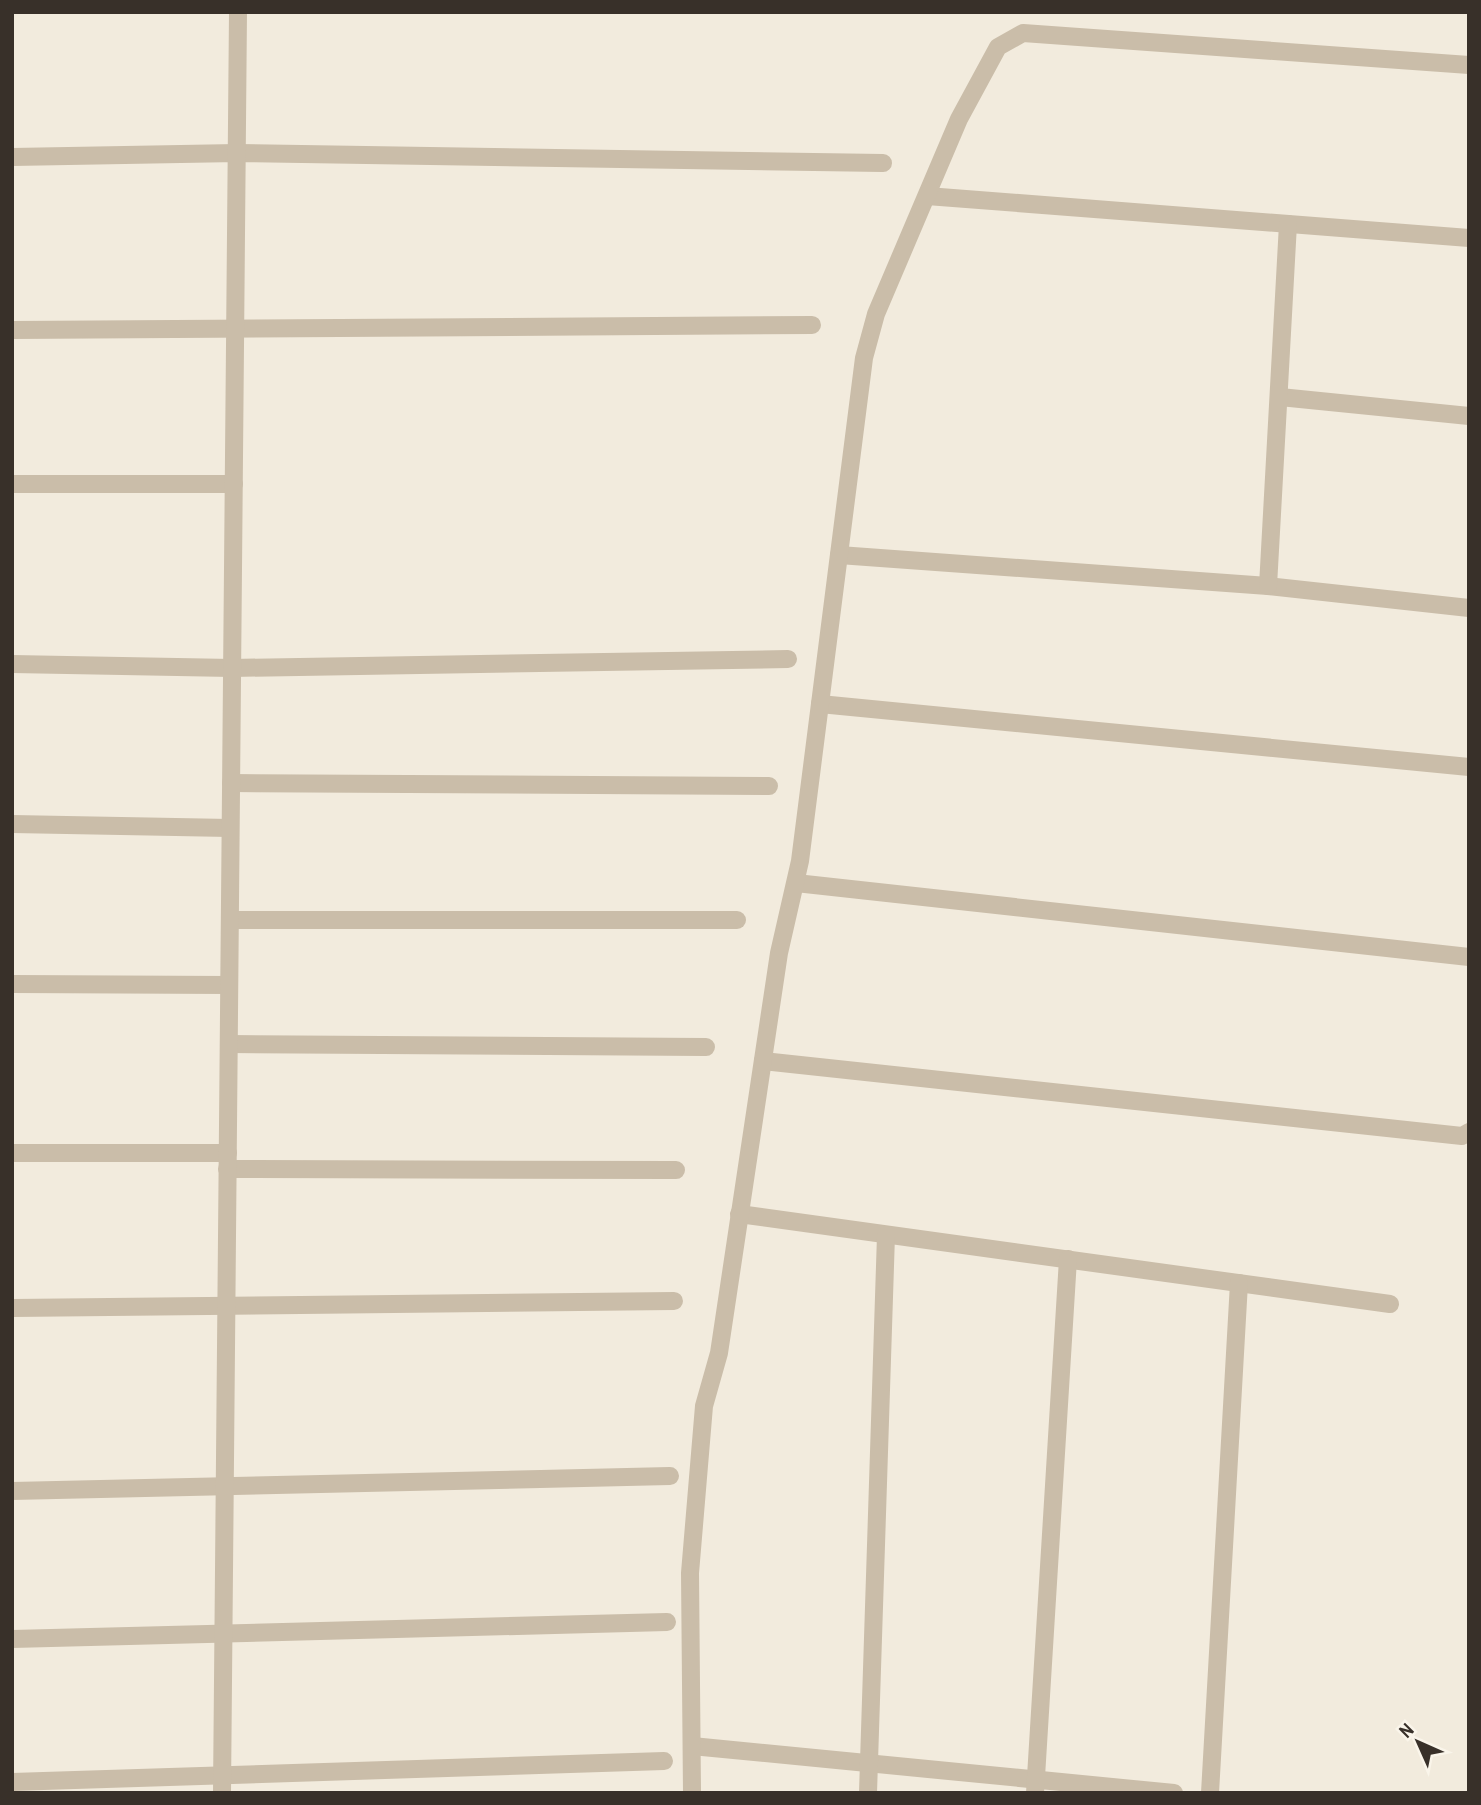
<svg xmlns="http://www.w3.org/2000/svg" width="1481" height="1805" viewBox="0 0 1481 1805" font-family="'Archivo Narrow',sans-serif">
<rect width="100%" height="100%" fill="#f2ebdd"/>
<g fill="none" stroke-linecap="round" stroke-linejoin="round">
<g stroke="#cabda9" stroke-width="18">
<polyline points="12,157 237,153 883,163"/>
<polyline points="927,196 1469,238"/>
<polyline points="12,330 812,325"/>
<polyline points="1280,397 1469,416"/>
<polyline points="12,484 234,484"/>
<polyline points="839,555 1268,586 1469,608"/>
<polyline points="1268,586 1288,224"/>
<polyline points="12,664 232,668 788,659"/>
<polyline points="820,704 1469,767"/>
<polyline points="231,783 769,786"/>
<polyline points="12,824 230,828"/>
<polyline points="796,883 1469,957"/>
<polyline points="230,920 737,920"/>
<polyline points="12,984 229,985"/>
<polyline points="229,1044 706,1047"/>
<polyline points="763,1061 1462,1136 1469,1132"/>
<polyline points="12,1153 228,1153"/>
<polyline points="227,1169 676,1170"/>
<polyline points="739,1214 1390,1304"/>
<polyline points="12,1308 674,1301"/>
<polyline points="12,1491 670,1476"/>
<polyline points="12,1639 667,1622"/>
<polyline points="692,1746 1174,1793"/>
<polyline points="12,1782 664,1761"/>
<polyline points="222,1793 238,12"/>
<polyline points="692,1793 690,1573 704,1406 719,1353 779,953 800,861 864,358 876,314 959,119 998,47 1023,33 1469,65"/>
<polyline points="868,1793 886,1235"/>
<polyline points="1035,1793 1068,1259"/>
<polyline points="1210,1793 1239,1283"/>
</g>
</g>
<rect width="1481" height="1805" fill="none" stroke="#383029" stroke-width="28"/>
<g transform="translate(1418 1742) rotate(315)" stroke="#faf5ea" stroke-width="5" paint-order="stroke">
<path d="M0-5L12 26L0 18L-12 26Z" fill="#383029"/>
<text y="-10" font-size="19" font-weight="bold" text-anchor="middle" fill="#383029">N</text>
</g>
</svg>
